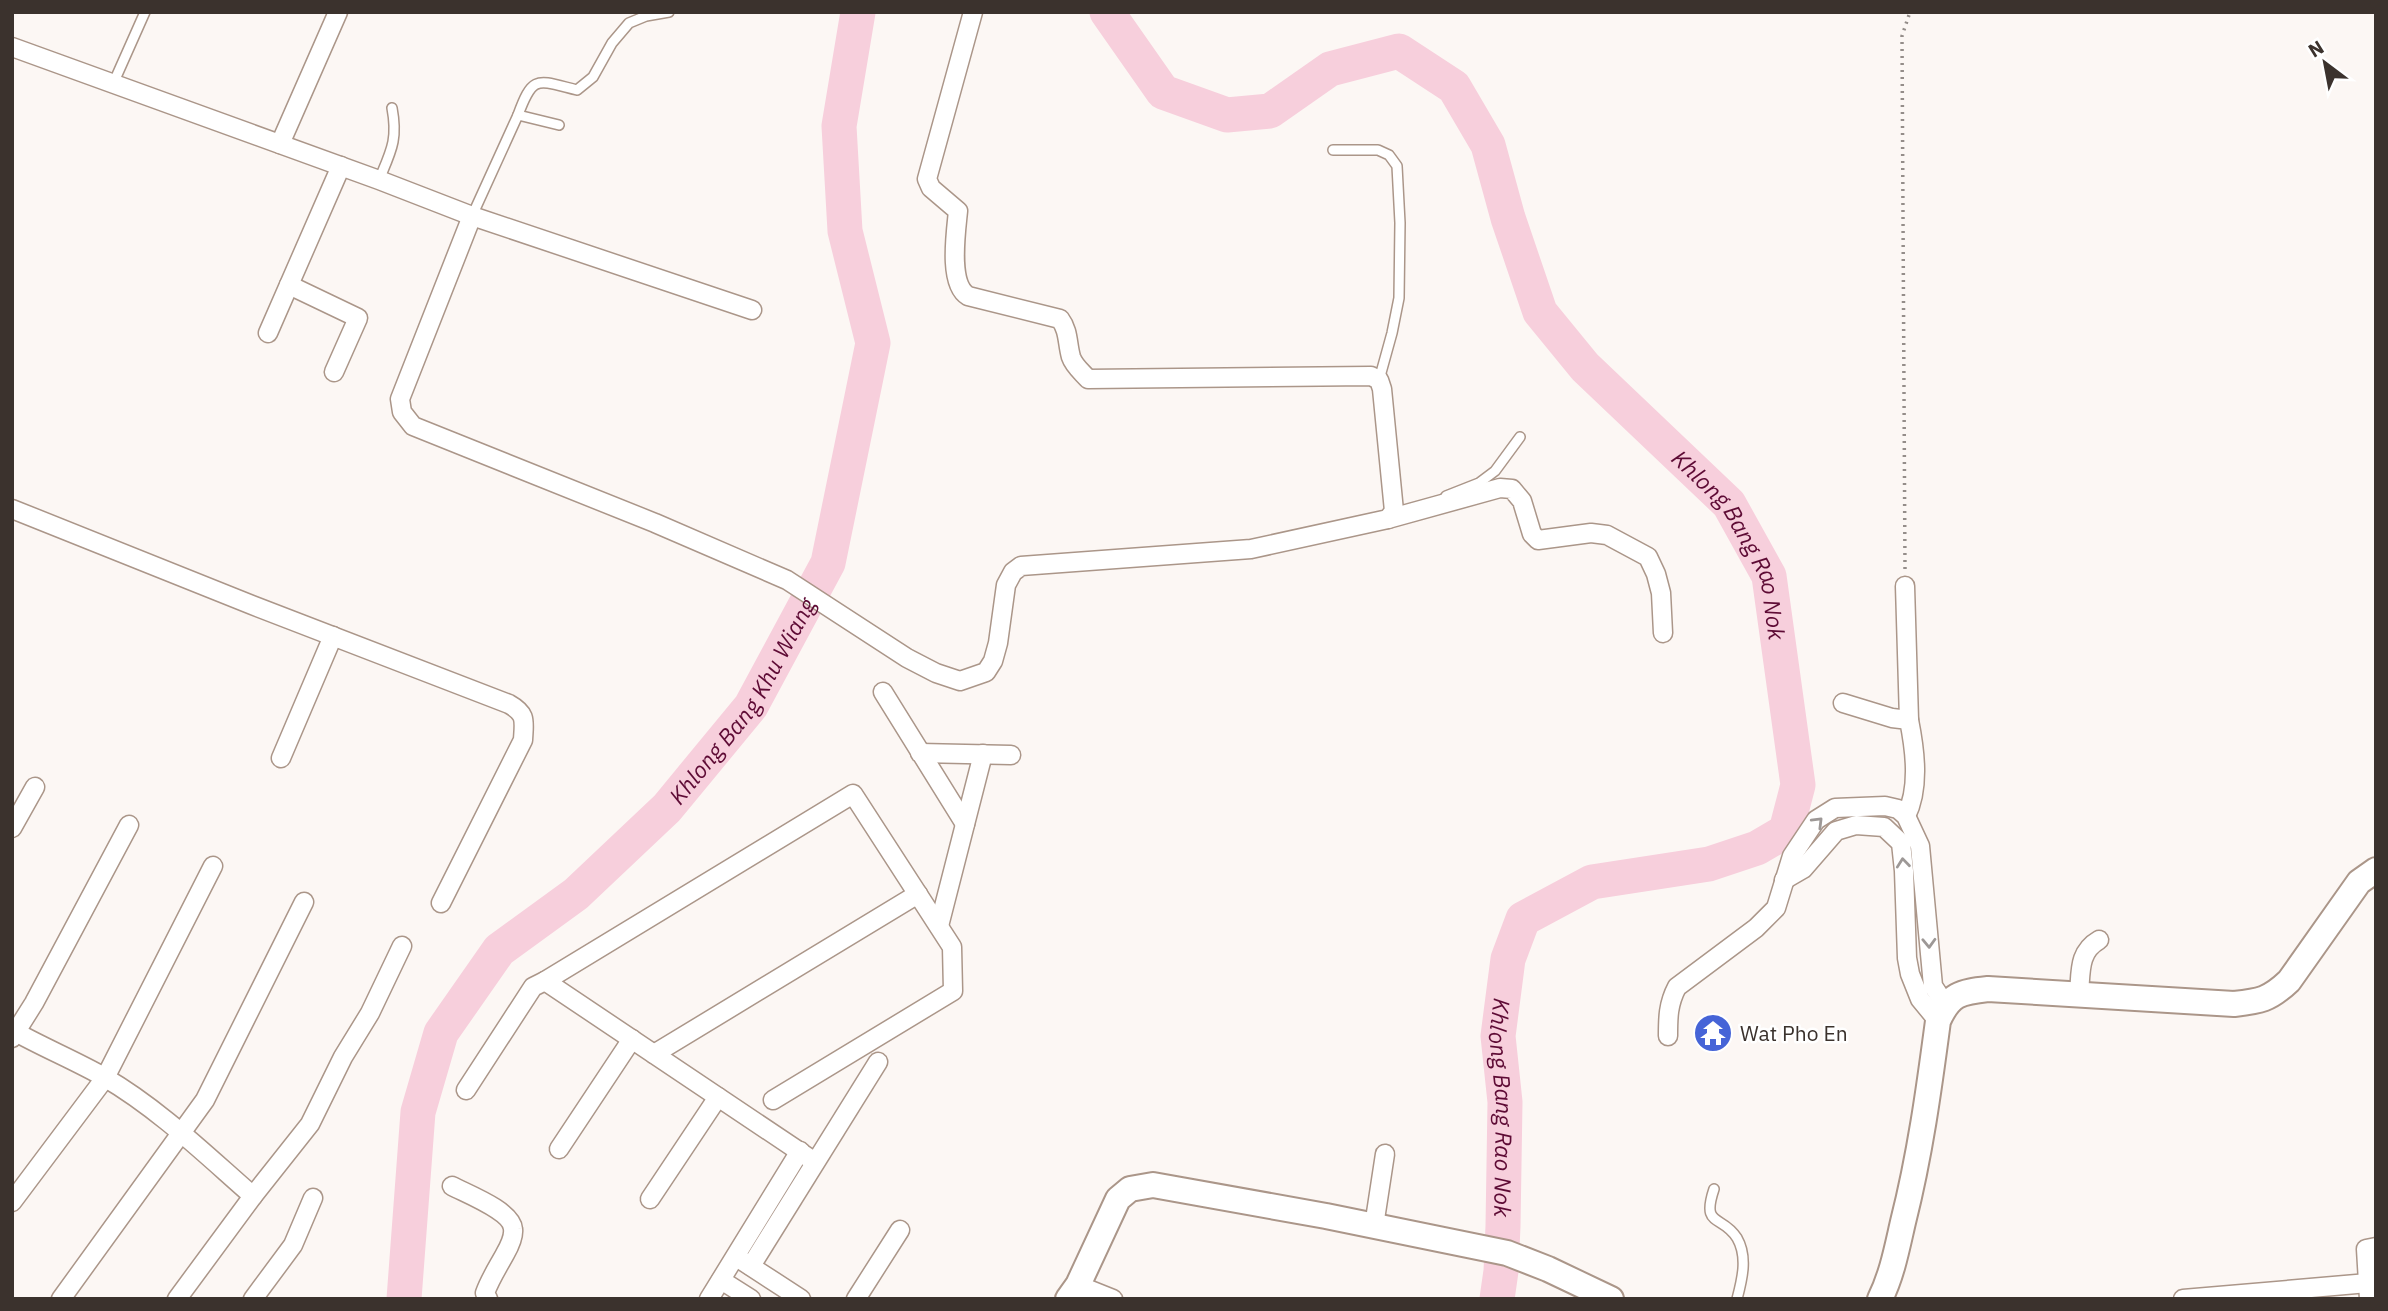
<svg xmlns="http://www.w3.org/2000/svg" width="2388" height="1311" viewBox="0 0 2388 1311" font-family="'IBM Plex Sans',sans-serif">
<rect width="100%" height="100%" fill="#fcf7f4"/>
<g fill="none" stroke-linecap="round" stroke-linejoin="round">
<g stroke="#f7cfdc" stroke-width="35">
<path id="s1" d="M1107,12L1163,92L1227,115L1270,111L1330,69L1399,51L1454,87L1488,145L1508,218L1540,312L1585,367L1729,504L1769,576L1798,785L1786,831L1757,848L1709,864L1592,882L1523,919L1508,959L1498,1036L1505,1102L1503,1226L1501,1271L1497,1299"/>
<path id="s2" d="M404,1299L418,1112L441,1033L499,950L576,894L667,808L751,706L828,563L873,343L845,231L839,126L858,12"/>
</g>
<defs>
<g id="lane">
<polyline points="113,84 145,12"/>
<path d="M518,115C533,74 537,80 577,90L593,77L612,43L629,23L646,16L669,12"/>
<polyline points="1333,150 1378,150 1389,155 1397,166 1400,223 1399,298 1392,333 1379,380"/>
<path d="M379,180C391,151 398,140 392,108"/>
<polyline points="472,216 518,115 559,125"/>
<polyline points="1446,496 1479,483 1495,471 1520,437"/>
<path d="M1714,1189C1701,1228 1722,1214 1737,1238C1748,1257 1742,1280 1737,1299"/>
</g>
<g id="street">
<path d="M12,47L379,180L472,216L400,399L402,412L413,426L655,523L787,580L907,658L936,673L960,681L986,672L993,661L998,643L1006,585L1013,572L1021,566L1251,549L1388,519L1394,511L1382,389L1379,380L1371,376L1088,379C1082,372 1074,366 1071,357C1067,343 1069,331 1060,319L968,296C948,284 956,232 958,211L931,188L927,179L973,12"/>
<polyline points="280,144 338,12"/>
<polyline points="472,216 752,310"/>
<polyline points="289,285 358,318 334,372"/>
<polyline points="268,333 341,166"/>
<path d="M12,509L252,605L509,704C527,714 524,721 523,740L441,903"/>
<polyline points="1388,519 1500,488 1512,489 1522,501 1532,534 1538,540 1591,533 1607,535 1648,557 1656,574 1661,593 1663,633"/>
<polyline points="1905,586 1909,720"/>
<polyline points="883,692 965,824"/>
<path d="M1843,703L1892,718L1909,720C1915,750 1920,788 1906,816"/>
<polyline points="920,753 1011,755"/>
<polyline points="281,758 333,636"/>
<polyline points="12,828 35,787"/>
<polyline points="1784,880 1803,869 1836,831 1856,825 1884,827 1901,843 1904,871 1907,958 1910,974 1920,999 1938,1021"/>
<polyline points="939,926 983,754"/>
<path d="M2079,994C2081,972 2078,952 2099,940"/>
<path d="M12,1030C42,1047 74,1060 104,1077C159,1109 206,1155 253,1196"/>
<path d="M1668,1036C1668,1018 1668,1004 1677,987L1756,928L1776,908L1792,856L1816,820L1835,808L1885,806L1898,809L1906,816L1920,846L1933,986L1945,1004"/>
<polyline points="12,1038 34,1003 129,825"/>
<polyline points="654,1054 918,894"/>
<polyline points="466,1090 533,987 545,981"/>
<polyline points="773,1100 953,991 952,947 853,794 545,981 815,1162"/>
<polyline points="559,1149 632,1039"/>
<path d="M452,1186C467,1194 512,1211 513,1229C514,1237 509,1247 505,1254C498,1267 490,1279 485,1293L488,1299"/>
<polyline points="650,1199 718,1097"/>
<polyline points="12,1202 105,1078 213,866"/>
<polyline points="1374,1226 1385,1154"/>
<polyline points="741,1260 801,1299"/>
<polyline points="751,1266 878,1062"/>
<polyline points="721,1280 751,1299"/>
<polyline points="1078,1285 1113,1299"/>
<polyline points="61,1299 205,1100 304,902"/>
<polyline points="177,1299 253,1196 310,1124 343,1057 370,1013 402,946"/>
<polyline points="253,1299 293,1245 313,1198"/>
<polyline points="709,1299 800,1151"/>
<polyline points="856,1299 900,1230"/>
<polyline points="2183,1299 2368,1283"/>
<polyline points="2369,1299 2366,1249 2376,1247"/>
</g>
<g id="secondary">
<polyline points="1068,1299 1078,1285 1118,1199 1130,1189 1153,1185 1326,1216 1507,1253 1548,1269 1611,1299"/>
<path d="M1880,1299C1892,1275 1897,1248 1903,1222C1920,1155 1929,1089 1938,1021C1950,994 1960,992 1988,989L2234,1004C2260,1001 2269,1000 2289,981L2359,882L2376,870"/>
</g>
</defs>
<use href="#lane" stroke="#ab9689" stroke-width="12"/>
<use href="#street" stroke="#ab9689" stroke-width="21"/>
<use href="#secondary" stroke="#ab9689" stroke-width="28"/>
<polyline stroke="#948d89" stroke-width="3.5" stroke-dasharray="2 5" stroke-linecap="butt" points="1905,569 1902,36 1910,12"/>
<use href="#lane" stroke="#fff" stroke-width="9"/>
<use href="#street" stroke="#fff" stroke-width="18"/>
<use href="#secondary" stroke="#fff" stroke-width="24"/>
</g>
<defs><path id="oneway-chevron" d="M-2-3.5L2.5 0L-2 3.5" fill="none" stroke-width="1.6" stroke-linecap="round" stroke-linejoin="round" transform="scale(1.75)"/></defs>
<g stroke="#9d9896">
<use href="#oneway-chevron" transform="translate(1818 822) rotate(-45)"/>
<use href="#oneway-chevron" transform="translate(1903 863) rotate(-96)"/>
<use href="#oneway-chevron" transform="translate(1929 943) rotate(88)"/>
</g>
<defs>
<symbol id="temple-disc" viewBox="-11 -11 22 22"><circle r="9.5" fill="#4664d7" stroke="#fff"/><path d="M0-6L5-2H3V0L6.5 2.5H4V6H1.5V3h-3V6H-4V2.5H-6.5L-3 0V-2H-5Z" fill="#fff"/></symbol>
</defs>
<g fill-rule="evenodd">
<use href="#temple-disc" x="1691" y="1011" width="44" height="44"/>
</g>
<g text-anchor="middle" dominant-baseline="central" stroke-width="5" stroke-linejoin="round" paint-order="stroke">
<g font-size="21" fill="#3b322d" stroke="#fff" text-anchor="start">
<text x="1740" y="1033">Wat Pho En</text>
</g>
<g font-size="23" font-style="italic" fill="#5e0b35" stroke="#fff">
<text stroke="none"><textPath href="#s1" startOffset="968">Khlong Bang Rao Nok</textPath></text>
<text stroke="none"><textPath href="#s2" startOffset="723">Khlong Bang Khu Wiang</textPath></text>
<text stroke="none"><textPath href="#s1" startOffset="1745">Khlong Bang Rao Nok</textPath></text>
</g>
</g>
<rect width="2388" height="1311" fill="none" stroke="#3b322d" stroke-width="28"/>
<g transform="translate(2325 63) rotate(328)" stroke="#ffffff" stroke-width="5" paint-order="stroke">
<path d="M0-5L12 26L0 18L-12 26Z" fill="#3b322d"/>
<text y="-10" font-size="19" font-weight="bold" text-anchor="middle" fill="#3b322d">N</text>
</g>
</svg>
